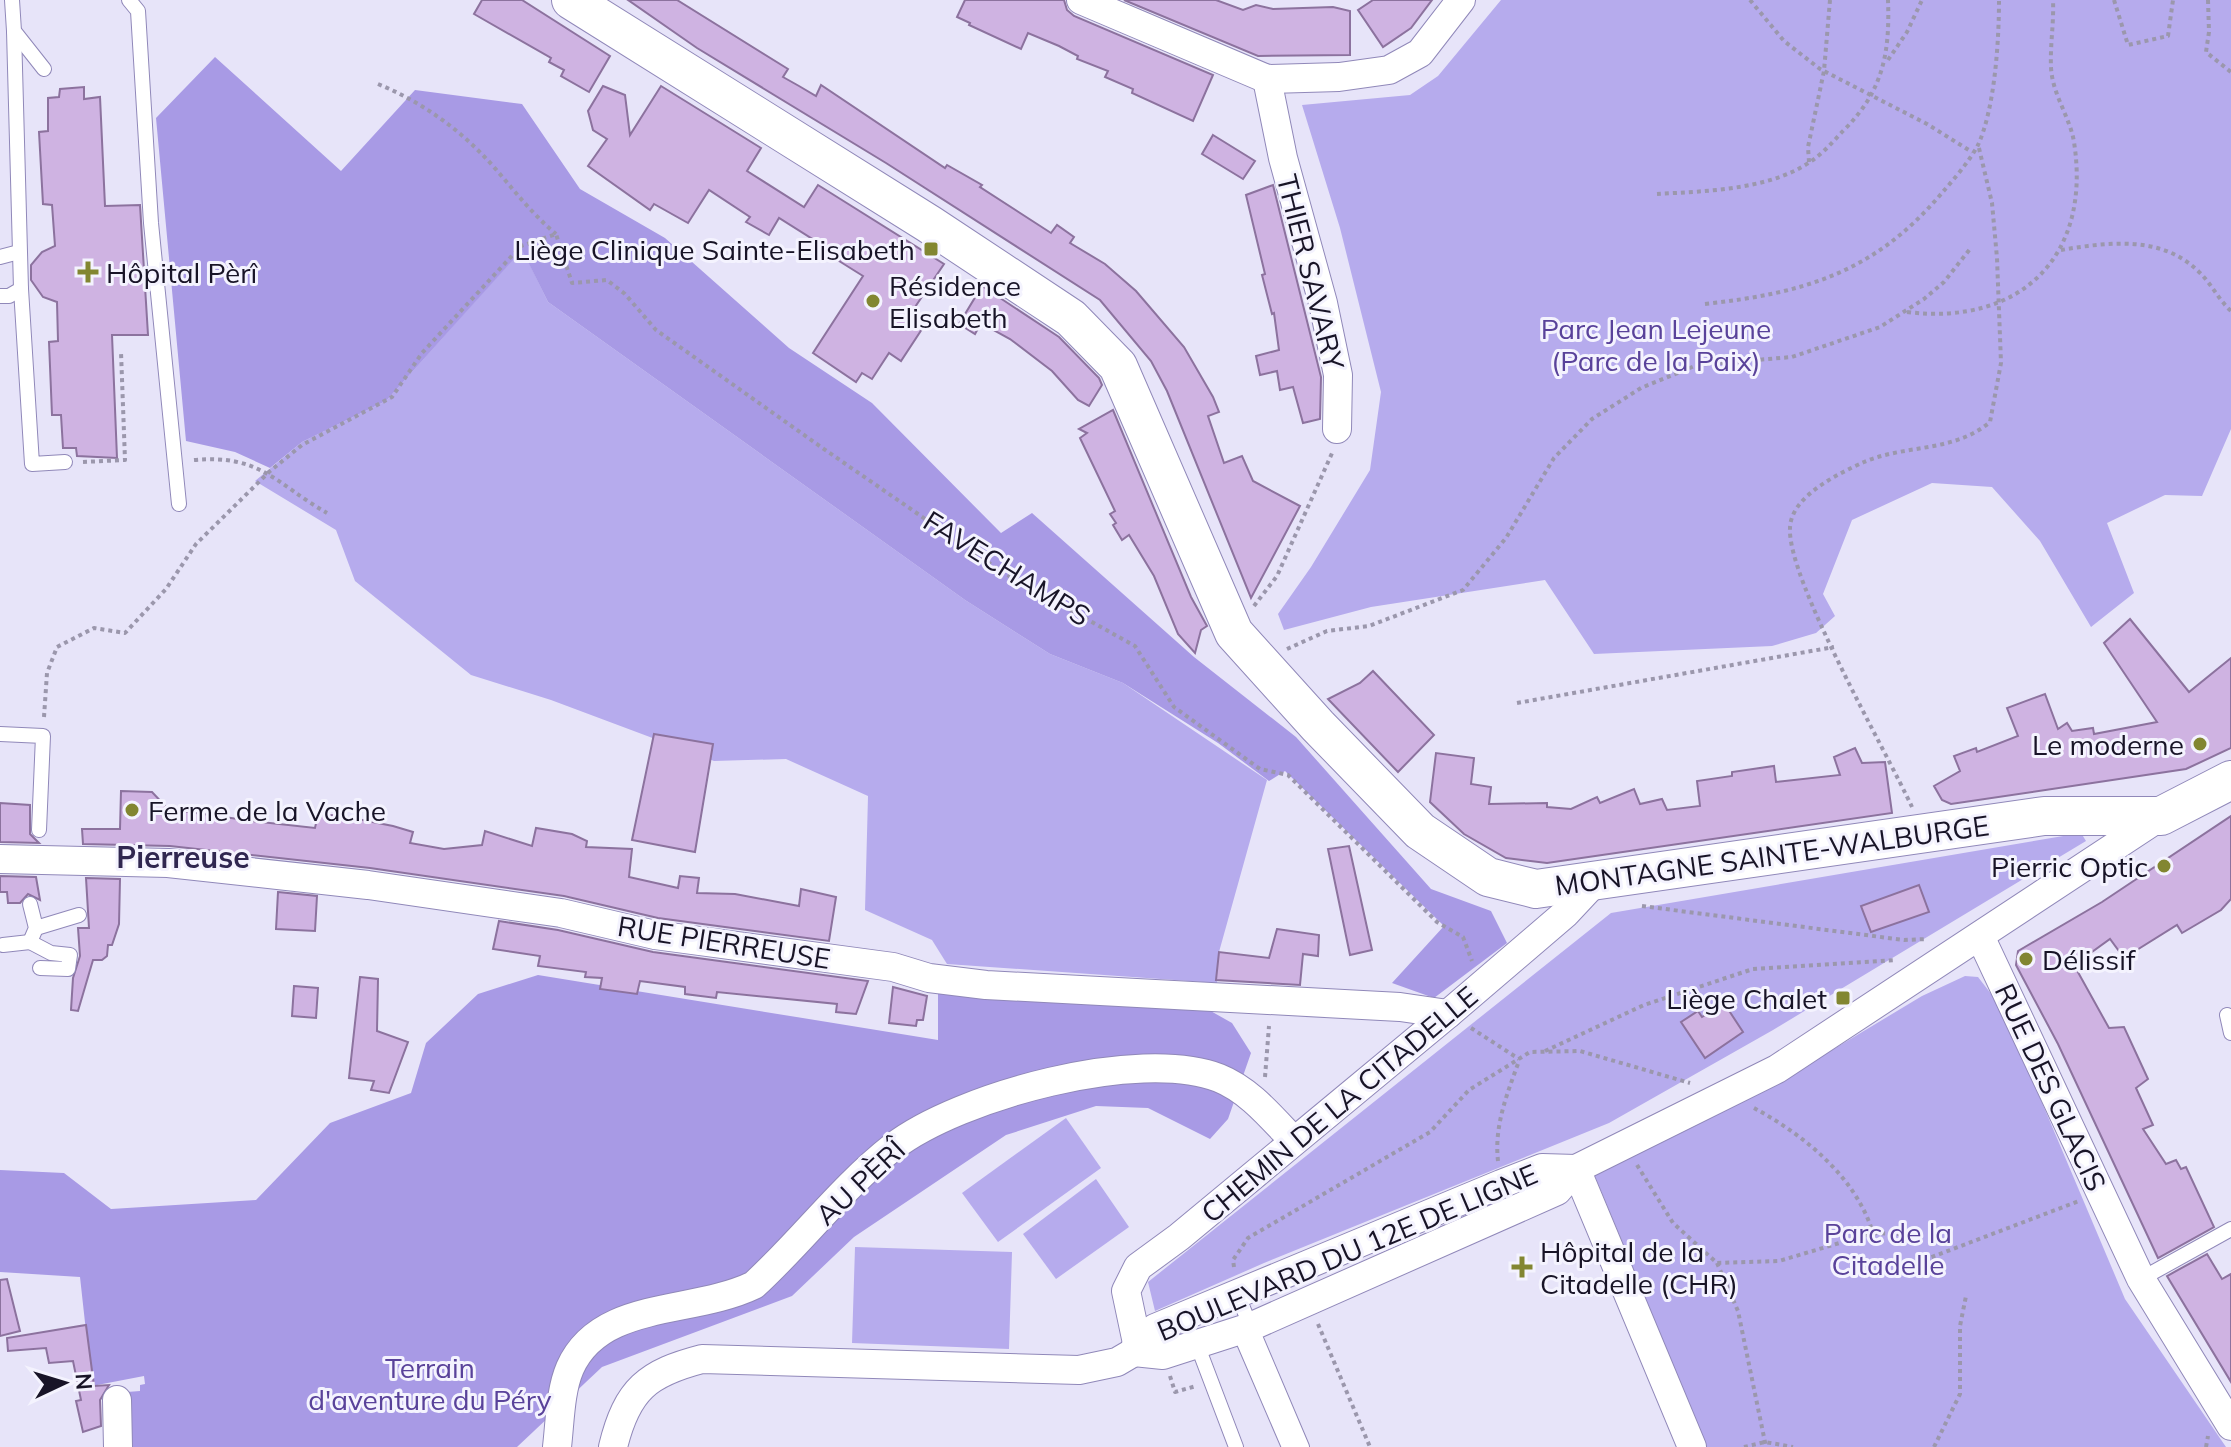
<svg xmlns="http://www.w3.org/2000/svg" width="2231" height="1447" viewBox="0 0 2231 1447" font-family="Mulish,sans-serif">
<rect width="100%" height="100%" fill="#e7e4f9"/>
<g fill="#b6abed">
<polygon points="1501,0 2231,0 2231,429 2202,496 2165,495 2107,523 2134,593 2091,627 2040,541 1992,487 1932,483 1852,520 1823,594 1835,616 1816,633 1772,646 1594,654 1545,580 1371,607 1284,630 1278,614 1311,567 1370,470 1381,392 1340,228 1302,105 1410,95 1438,76"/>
<polygon points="522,249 548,302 965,600 1050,654 1123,683 1267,780 1219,952 1217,983 947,964 932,940 865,910 868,796 786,759 714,761 551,700 471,675 355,581 336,530 255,481 302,442 386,401"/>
<polygon points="2081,833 2086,841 1773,1030 1609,1123 1264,1263 1155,1311 1148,1282 1611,913"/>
<polygon points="1965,976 1978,977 2002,1008 2125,1299 2226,1447 1704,1447 1699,1427 1594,1174 1779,1082 1922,996"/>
<polygon points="1066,1118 1101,1168 998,1242 962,1193"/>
<polygon points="1096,1179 1129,1227 1056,1279 1023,1234"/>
<polygon points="855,1247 1012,1252 1009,1349 852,1343"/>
</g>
<g fill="#a89ae5">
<polygon points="215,57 341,171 415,90 522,104 580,189 665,238 789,348 872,403 1001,533 1032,513 1194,657 1296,737 1431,889 1491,911 1507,943 1434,998 1392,983 1444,926 1285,771 1269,781 1218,743 1123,683 1050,654 965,600 548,302 522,250 386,401 302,442 270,468 235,452 186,441 156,118"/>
<polygon points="538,975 938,1040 938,991 1200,1005 1232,1023 1251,1053 1228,1119 1210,1139 1148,1108 1096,1106 1006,1135 854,1237 792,1296 602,1367 517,1447 115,1447 127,1392 140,1391 140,1385 145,1384 144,1376 92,1386 80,1277 0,1272 0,1170 64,1173 111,1209 256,1200 330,1123 411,1093 426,1043 478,994"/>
</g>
<g fill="#cfb3e2" stroke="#8c729e" stroke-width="2">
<polygon points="482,0 522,0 610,56 589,92 561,76 564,70 549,62 551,58 474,14"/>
<polygon points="628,0 677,0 788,69 783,77 799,86 816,96 821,85 945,168 947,165 982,185 980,187 1051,233 1057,225 1074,237 1070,243 1105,264 1136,291 1184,347 1213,397 1219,412 1208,416 1224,463 1242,456 1253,481 1300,506 1251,598 1167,391 1151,361 1100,300 886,163 697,48"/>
<polygon points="965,0 1064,0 1067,10 1074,16 1213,75 1193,121 1132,93 1133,89 1105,77 1108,71 1077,59 1078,56 1059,46 1028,33 1021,49 969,25 970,23 957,17"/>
<polygon points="1124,0 1216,0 1243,10 1256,5 1273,9 1333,7 1350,11 1350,55 1258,56"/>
<polygon points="1373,0 1432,0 1411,28 1383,47 1358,10"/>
<polygon points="603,86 625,95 630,135 661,86 761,148 747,171 804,207 818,185 944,264 907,319 922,329 901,361 889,353 872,379 862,373 856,382 813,353 863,276 839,261 841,257 779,218 769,235 746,222 750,217 709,190 688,223 654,204 650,210 588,166 607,139 593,130 588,111"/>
<polygon points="84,87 84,99 100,97 105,206 140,205 148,335 112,335 117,458 77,456 76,448 63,448 61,415 52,415 49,342 58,341 57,302 43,297 31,280 31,265 42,252 55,246 52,205 43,204 39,132 48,131 48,98 59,97 60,89"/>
<polygon points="1213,135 1255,161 1243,179 1202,154"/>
<polygon points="1273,185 1321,377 1320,419 1303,423 1293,387 1280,390 1277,371 1260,375 1256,356 1279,350 1274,313 1272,314 1262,275 1265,274 1246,195"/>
<polygon points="982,286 1059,337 1099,378 1102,385 1089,406 1078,400 1052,371 1010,339 981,323 975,334 959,324"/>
<polygon points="1113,410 1191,597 1207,626 1201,630 1195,653 1178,634 1154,576 1129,535 1122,540 1113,525 1116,523 1110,514 1115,511 1080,438 1087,433 1079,429"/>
<polygon points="2130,619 2189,692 2231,658 2231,748 2186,769 1951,804 1942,800 1934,786 1960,771 1954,756 1976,748 1977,752 2018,736 2007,708 2045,694 2058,729 2067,723 2072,731 2093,728 2094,734 2157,722 2104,643"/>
<polygon points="1373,671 1434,735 1398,772 1328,699 1360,683"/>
<polygon points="654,734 713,744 695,852 632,840"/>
<polygon points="1855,748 1862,763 1885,762 1892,813 1547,863 1506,858 1464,834 1430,802 1436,753 1474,758 1471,784 1491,787 1489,804 1547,803 1547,807 1571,809 1597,797 1600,803 1634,789 1640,804 1662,799 1667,810 1700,806 1697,781 1732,776 1732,772 1774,766 1776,782 1840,775 1834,757"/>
<polygon points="121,791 152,792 168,809 252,821 315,828 318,814 342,816 393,826 413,832 410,843 444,849 482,845 485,831 532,846 536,828 572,834 587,841 586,847 632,849 629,877 678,888 680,876 699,878 697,893 735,894 799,906 801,889 836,897 829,941 658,918 564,896 370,868 170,846 83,844 82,829 120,829"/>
<polygon points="0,803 30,805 30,834 39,843 0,842"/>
<polygon points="2231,816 2231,899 2221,910 2182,933 2177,925 2124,958 2110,939 2074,965 2109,1028 2124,1027 2148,1079 2136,1088 2153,1125 2143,1129 2166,1164 2176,1160 2181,1169 2186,1167 2214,1227 2158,1258 2058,1044 2016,965 2018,951 2102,902"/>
<polygon points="1349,846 1372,950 1350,955 1328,849"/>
<polygon points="0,876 36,877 40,900 28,894 20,903 8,903 7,892 0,892"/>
<polygon points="86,878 120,879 119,924 112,945 108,945 107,956 102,960 93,960 78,1011 71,1010 73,978 80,956 78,928 89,928"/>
<polygon points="1919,885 1929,912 1871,932 1861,906"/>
<polygon points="278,892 317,896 315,931 276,929"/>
<polygon points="499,921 558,930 653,952 868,981 856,1014 836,1012 837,1004 717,992 716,998 685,994 685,987 640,981 637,994 600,989 602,978 585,977 586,972 538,966 540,956 493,949"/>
<polygon points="1277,929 1319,935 1318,956 1303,954 1300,985 1216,980 1219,952 1269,958"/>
<polygon points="360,977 378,979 377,1031 408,1042 389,1093 371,1090 374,1081 349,1078"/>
<polygon points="294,986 318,988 316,1018 292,1016"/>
<polygon points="893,987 927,996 923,1020 917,1020 916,1026 889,1023"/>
<polygon points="1724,1003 1743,1032 1705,1058 1681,1022 1698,1011 1702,1017"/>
<polygon points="2207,1254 2222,1279 2231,1274 2231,1382 2167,1276"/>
<polygon points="7,1279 20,1331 0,1336 0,1280"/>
<polygon points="86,1325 94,1386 109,1385 100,1400 101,1426 83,1432 76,1401 81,1400 73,1361 49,1363 46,1348 8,1351 7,1338"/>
</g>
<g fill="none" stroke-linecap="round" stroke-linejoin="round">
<defs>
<g id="lane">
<polyline points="12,0 14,31 44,69"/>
<polyline points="129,0 138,11 151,223 179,504"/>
<polyline points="0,257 19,252"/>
<polyline points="21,289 32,464 65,462"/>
<polyline points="0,296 9,296 21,289 14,31"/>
<polyline points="0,734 43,736 39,830"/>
<polyline points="30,904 36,928 30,942 51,953 70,955 68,969 40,968"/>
<polyline points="36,928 79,915"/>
<polyline points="3,945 30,942"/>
<polyline points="2227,1015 2231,1033"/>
<polyline points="2141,1279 2231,1229"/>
<polyline points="1237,1294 1302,1447"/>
<polyline points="1239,1331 1289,1447"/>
<polyline points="1195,1339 1236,1447"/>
</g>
<g id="street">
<polyline points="1081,0 1267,79 1339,77 1389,70 1420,53 1461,0"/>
<polyline points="1267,79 1283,158 1323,303 1338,375 1337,429"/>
<polyline points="0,859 168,863 368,885 561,913 655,935 893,967 929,978 986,985 1400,1007 1448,1014"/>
<polyline points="1980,936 2141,1279 2231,1426"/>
<polyline points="1576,1169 1692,1447"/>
<polyline points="1137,1343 1126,1291 1138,1267 1179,1237 1448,1014 1566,913 1595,882"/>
<polyline points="1134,1352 1163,1355 1250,1327 1557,1191 1576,1169 1777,1069 2161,816"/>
<polyline points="1134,1352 1137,1343 1155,1328 1501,1184 1542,1168 1576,1169"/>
<polyline points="117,1400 118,1447"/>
<path d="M557,1447C560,1422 560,1391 570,1368C600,1300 692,1315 754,1285C802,1241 842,1187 893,1147C959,1096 1139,1047 1219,1078C1249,1090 1271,1117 1293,1140"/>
<path d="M613,1447C627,1389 648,1373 702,1359L1079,1370L1117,1362L1134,1352"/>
</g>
<polyline id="secondary" points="571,0 929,224 1071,318 1118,366 1234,633 1318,726 1420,831 1488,877 1536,889 2044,816 2161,816 2231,780"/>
</defs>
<use href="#lane" stroke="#9088b9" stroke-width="16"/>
<use href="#street" stroke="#9088b9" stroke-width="30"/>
<use href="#secondary" stroke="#9088b9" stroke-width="40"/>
<g stroke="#9b97ac" stroke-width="4" stroke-dasharray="4 4" stroke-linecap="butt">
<polyline points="1750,0 1784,41 1820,69 1927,124 1972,152"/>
<polyline points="2114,0 2128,45 2168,36 2173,0"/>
<polyline points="2208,0 2209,32 2206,52 2231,72"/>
<polyline points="1888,60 1907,32 1922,0"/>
<path d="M378,84C422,102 461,130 493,166C514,190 531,213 556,234"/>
<polyline points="1809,162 1808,147 1824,71 1830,0"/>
<path d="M1657,194C1708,191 1777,190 1818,156C1828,148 1836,138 1844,130C1883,91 1890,53 1888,0"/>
<path d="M2061,250C2109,242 2162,235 2199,272C2211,283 2218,299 2231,311"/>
<path d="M1705,304C1804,293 1874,273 1941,194C1954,179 1969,162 1978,145C1995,108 1999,40 1999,0"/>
<path d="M1907,312C2020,326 2092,257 2074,142C2070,117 2052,94 2051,67C2050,45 2054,23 2053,0"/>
<path d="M194,460C260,454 275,483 327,513"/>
<polyline points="83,462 125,460 121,352"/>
<polyline points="1254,606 1277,576 1333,451"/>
<polyline points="1287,649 1327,631 1369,626 1463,590 1506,538 1554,458 1592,419 1641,388 1697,365 1792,357 1880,327 1924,299 1944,282 1970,249"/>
<polyline points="1517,703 1834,647"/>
<polyline points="44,717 47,673 57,647 94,628 125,633 166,589 196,544 269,472 302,445 392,397 422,353 521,246 556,234 572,283 607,280 625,294 656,330 821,447 1002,572 1135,646 1174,707 1260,769 1288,775 1437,922 1463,937 1472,961"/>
<path d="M1912,807C1886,751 1787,579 1790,528C1791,496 1838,474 1864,462C1906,444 1953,453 1990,422L2001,363L1997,258L1992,203L1978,144"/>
<polyline points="1642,906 1904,940 1927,939"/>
<polyline points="1471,1028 1519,1059"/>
<polyline points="1545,1051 1644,1005 1753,969 1896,960"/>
<polyline points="1265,1077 1269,1026"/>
<path d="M1754,1108C1804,1135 1856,1177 1873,1233"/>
<path d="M1498,1161C1494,1126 1507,1094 1519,1061"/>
<polyline points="1637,1165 1673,1223 1717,1263 1779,1261 1873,1233 1923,1235"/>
<polyline points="1924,1260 2079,1201"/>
<polyline points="1717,1263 1738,1311 1766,1447"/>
<polyline points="1234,1267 1233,1260 1248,1238 1430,1132 1469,1090 1530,1052 1580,1051 1690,1083"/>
<polyline points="1318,1324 1370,1447"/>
<polyline points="1170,1376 1175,1392 1196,1386"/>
<polyline points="1744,1447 1765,1442 1793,1447"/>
<polyline points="1934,1447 1960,1394 1960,1326 1966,1296"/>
<polyline points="2206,1447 2208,1436"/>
</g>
<use href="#lane" stroke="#fff" stroke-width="14"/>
<use href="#street" stroke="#fff" stroke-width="28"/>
<use href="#secondary" stroke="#fff" stroke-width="38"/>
</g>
<g fill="#828631" stroke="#f4f3fe" stroke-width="3">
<rect x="923" y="241" width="16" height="16" rx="4"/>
<path d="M84 260h8v8h8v8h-8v8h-8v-8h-8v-8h8z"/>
<circle cx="873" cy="301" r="8"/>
<circle cx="2200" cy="744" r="8"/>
<circle cx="132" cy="810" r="8"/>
<circle cx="2164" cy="866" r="8"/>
<circle cx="2026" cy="959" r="8"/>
<rect x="1835" y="990" width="16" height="16" rx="4"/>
<path d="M1518 1255h8v8h8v8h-8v8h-8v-8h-8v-8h8z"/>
</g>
<g text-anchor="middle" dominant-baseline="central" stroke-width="6" stroke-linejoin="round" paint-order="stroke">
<g font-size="28" fill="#181427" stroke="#f4f3fe" text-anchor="start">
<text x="915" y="249" text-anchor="end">Liège Clinique Sainte-Elisabeth</text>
<text x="106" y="272">Hôpital Pèrî</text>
<text x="889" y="285">Résidence<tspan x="889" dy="32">Elisabeth</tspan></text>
<text x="2184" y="744" text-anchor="end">Le moderne</text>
<text x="148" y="810">Ferme de la Vache</text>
<text x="2148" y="866" text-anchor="end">Pierric Optic</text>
<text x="2042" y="959">Délissif</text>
<text x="1827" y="998" text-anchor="end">Liège Chalet</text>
<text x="1540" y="1251">Hôpital de la<tspan x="1540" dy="32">Citadelle (CHR)</tspan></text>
</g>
<g font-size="28" fill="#181427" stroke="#f4f3fe">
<text transform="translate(1311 272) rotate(76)">THIER SAVARY</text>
<text transform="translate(1007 568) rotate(32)">FAVECHAMPS</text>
<text transform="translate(1772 855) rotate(-8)">MONTAGNE SAINTE-WALBURGE</text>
<text transform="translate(724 942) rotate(9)">RUE PIERREUSE</text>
<text transform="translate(2051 1087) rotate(65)">RUE DES GLACIS</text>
<text transform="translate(1339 1104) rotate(-40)">CHEMIN DE LA CITADELLE</text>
<text transform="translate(860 1182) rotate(-43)">AU PÈRÎ</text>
<text transform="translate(1347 1252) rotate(-23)">BOULEVARD DU 12E DE LIGNE</text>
</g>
<g font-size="28" fill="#59429a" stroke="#f4f3fe">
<text x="1656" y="328">Parc Jean Lejeune<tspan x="1656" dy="32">(Parc de la Paix)</tspan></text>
<text x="1888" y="1232">Parc de la<tspan x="1888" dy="32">Citadelle</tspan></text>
<text x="430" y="1367">Terrain<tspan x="430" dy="32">d'aventure du Péry</tspan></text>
</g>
<g font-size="30" font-weight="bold" fill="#302750" stroke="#f4f3fe">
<text x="183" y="857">Pierreuse</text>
</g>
</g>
<g transform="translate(64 1383) rotate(86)" stroke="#f4f3fe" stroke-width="6" paint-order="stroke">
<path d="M0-6L14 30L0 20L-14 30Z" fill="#181427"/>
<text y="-12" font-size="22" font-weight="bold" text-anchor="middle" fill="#181427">N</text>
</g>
</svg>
